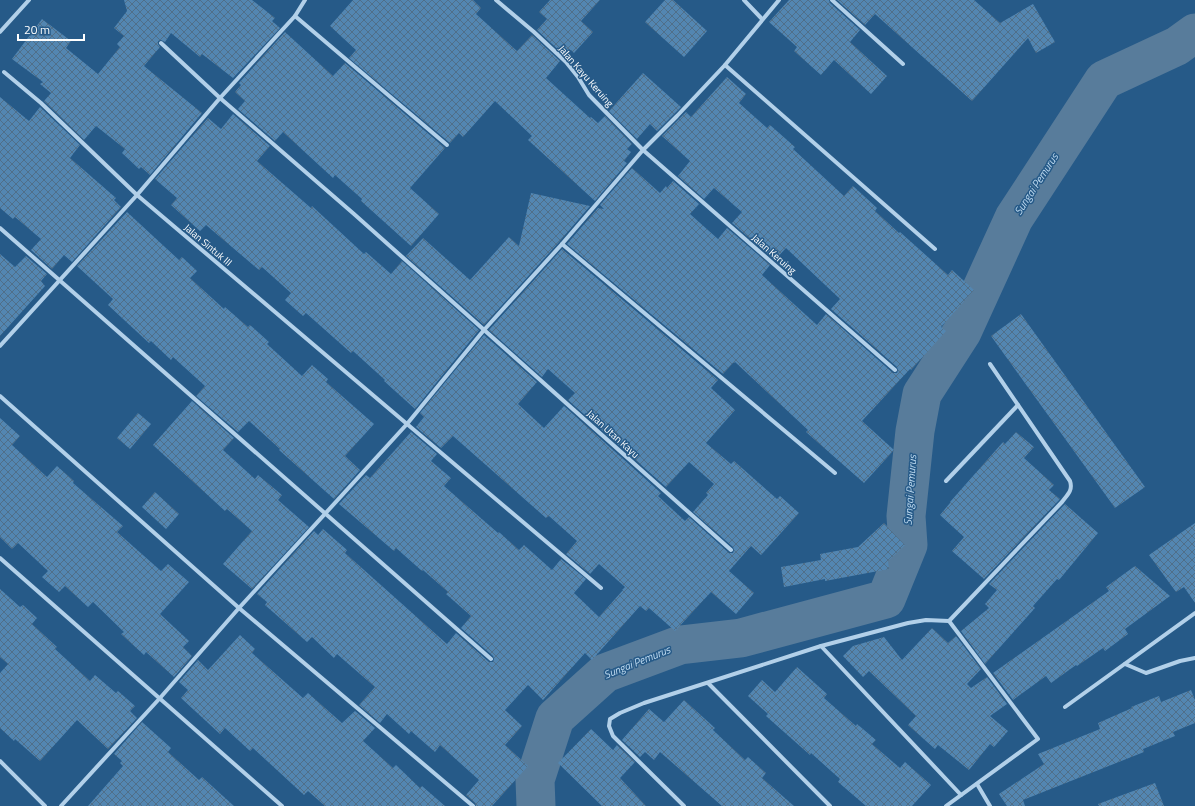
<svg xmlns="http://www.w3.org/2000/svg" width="1195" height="806" viewBox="0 0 1195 806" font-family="'Titillium Web',sans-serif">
<defs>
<pattern id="building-cross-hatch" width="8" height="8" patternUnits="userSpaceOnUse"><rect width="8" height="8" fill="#5386b1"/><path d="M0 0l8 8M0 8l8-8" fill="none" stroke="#506f89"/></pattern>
</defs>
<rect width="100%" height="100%" fill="#265a88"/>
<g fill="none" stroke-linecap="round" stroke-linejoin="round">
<polyline stroke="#587c9b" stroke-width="39" points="536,806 535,780 555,718 605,673 680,645 741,638 886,599 908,545 906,516 915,431 922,394 962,332 1014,218 1104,80 1177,46 1195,33"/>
</g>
<g fill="url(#building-cross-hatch)">
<polygon points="124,0 252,0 275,18 272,21 280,28 233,78 202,54 200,57 171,33 165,42 161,40 158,41 158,44 160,47 144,66 202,113 150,175 141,167 139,169 122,153 125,149 96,126 84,140 44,101 51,93 40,84 43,82 12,59 42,19 71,41 66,48 98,74 120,47 117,44 124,36 114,28 127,11"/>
<polygon points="353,0 473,0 481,8 476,14 517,51 532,35 560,61 546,78 590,118 591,117 598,123 605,116 632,144 627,149 631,152 624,161 627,163 595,201 528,140 532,136 495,101 463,137 459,133 450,143 349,58 356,50 330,26"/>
<polygon points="550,0 600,0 581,21 593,32 574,53 571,50 565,56 537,30 547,19 539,12"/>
<polygon points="665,0 673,0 707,31 684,57 645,22"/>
<polygon points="789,0 829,0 830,3 860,30 850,42 887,76 871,94 834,60 821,75 794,51 797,47 769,22"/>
<polygon points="837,0 974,0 1000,23 1033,4 1055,42 1036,53 1028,38 972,101 875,14 865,25"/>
<polygon points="285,32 333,76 345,63 445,148 410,188 439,214 411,246 361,201 362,199 335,175 333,178 283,132 275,141 238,109 245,101 235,92 241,85 239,83"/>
<polygon points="643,73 681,107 657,131 650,124 637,139 609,111"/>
<polygon points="727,77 746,94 739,103 767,128 770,125 795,147 793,149 844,196 853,186 877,208 875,211 899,233 900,232 948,275 952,270 974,290 941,327 946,331 911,370 910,369 862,421 894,450 864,483 806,432 808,430 735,362 734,363 733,363 723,374 567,244 598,208 604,209 600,205 632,168 660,193 666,186 667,188 673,181 699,204 690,214 718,239 727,228 770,265 762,275 817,325 826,314 893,373 897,373 898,370 897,367 831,309 840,299 786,248 775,260 732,223 742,212 714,188 704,199 678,176 690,161 662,136 686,112 691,117"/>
<polygon points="0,97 29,121 40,107 80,145 70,158 116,198 114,200 121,207 72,262 64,255 52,269 31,250 41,239 15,217 13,219 0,208"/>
<polygon points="233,114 270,146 257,161 311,208 312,206 364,254 366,252 391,274 402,261 479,330 415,409 384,381 385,380 353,351 351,353 306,313 303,316 285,300 291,293 262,267 259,270 206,225 200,231 171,205 177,198 155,179 208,118 221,129"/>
<polygon points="531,193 590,206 559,242 484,325 406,256 423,238 470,280 509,237 519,246"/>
<polygon points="127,212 179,260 182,257 197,271 190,278 224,309 225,307 248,327 250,325 269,342 267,344 302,376 312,365 328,379 326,382 374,424 345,456 360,470 334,499 279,450 280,449 249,421 238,432 196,396 205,386 173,357 171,360 151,341 149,343 108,305 113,299 77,266"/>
<polygon points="562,249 718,380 711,388 735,410 706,443 731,464 734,461 777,499 780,496 799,513 761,555 751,546 729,571 754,593 736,614 711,592 675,631 649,608 646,611 640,606 592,660 585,653 543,700 528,685 505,710 522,726 505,745 528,766 492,806 476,806 475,803 466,795 479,780 440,745 435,752 411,731 409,734 387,714 380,723 359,705 375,687 337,654 334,658 312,637 307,642 265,605 267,602 257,594 314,531 318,535 323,529 347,550 345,553 447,644 456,633 489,662 493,662 494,659 493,656 461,628 471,616 446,594 448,592 423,570 422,571 396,548 394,551 339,504 366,475 370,478 411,432 437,454 431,461 451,478 444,486 498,533 499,532 519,550 524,545 552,570 561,559 586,579 574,593 599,617 623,590 622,590 625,587 599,564 590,574 566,554 577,541 549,516 546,518 453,436 441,448 416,427 424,417 420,413 484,335 537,382 518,404 544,428 564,406 661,493 658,496 685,521 689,517 729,553 733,553 734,550 733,547 693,512 708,495 706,493 714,484 689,462 666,487 568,400 575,393 548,369 542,377 489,330"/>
<polygon points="0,254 15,267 26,256 47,274 41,281 45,286 0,336"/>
<polygon points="1021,314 1145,487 1115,508 991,336"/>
<polygon points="192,401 234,438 223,450 255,479 258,475 282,495 278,500 309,527 252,589 223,564 252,531 227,509 225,511 153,445"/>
<polygon points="138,413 151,424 130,449 117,438"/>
<polygon points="0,418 20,436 12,445 47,477 57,466 74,481 73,483 123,526 117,532 161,571 168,564 189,582 160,614 189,641 183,647 192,656 174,677 146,652 144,655 121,634 124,632 93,602 88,607 65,586 59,592 42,577 48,571 18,543 12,549 0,537"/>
<polygon points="1016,432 1034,447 1024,458 1054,485 1049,490 1060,499 984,579 952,551 964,537 940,515 950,503 950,502 1003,442 1005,444"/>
<polygon points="155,492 179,514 166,529 142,507"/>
<polygon points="1065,504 1098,533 1059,580 1057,579 1033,606 1035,608 985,664 961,631 989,608 985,604 997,590 989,584"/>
<polygon points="884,523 905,545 888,561 889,569 825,581 825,579 784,587 781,567 821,560 820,554 858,547"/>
<polygon points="1195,523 1195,603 1184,587 1176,592 1149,555"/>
<polygon points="1135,566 1170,596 1125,629 1128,634 1105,651 1103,648 1077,666 1076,665 1051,683 1046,676 1013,700 993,673 1109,591 1106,587"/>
<polygon points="0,589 20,607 23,605 37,618 32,624 57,647 55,649 90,681 95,675 116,693 118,691 135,706 130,711 137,718 108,749 77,720 40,761 15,739 14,741 0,728 0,673 8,664 0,657"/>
<polygon points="932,628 948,643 956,636 981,669 967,684 971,688 987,677 1007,704 990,716 1008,731 994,747 990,744 969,770 938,745 935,749 908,725 916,716 869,671 863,677 843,656 853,646 884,637 902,660"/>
<polygon points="240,635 255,649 252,653 303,698 308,693 342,723 355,711 375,728 363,741 393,768 396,765 420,788 422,786 445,806 325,806 308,791 304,795 253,748 250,751 225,728 220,734 181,698 188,690 179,682 198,660 208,670"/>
<polygon points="797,667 827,694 824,698 856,726 857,724 876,740 872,744 900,768 905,762 931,785 912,806 866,806 838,782 840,779 811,753 810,755 766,716 768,714 748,696 762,680 775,692"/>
<polygon points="1191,690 1195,700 1195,723 1173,732 1175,736 1143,749 1144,752 1023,800 1025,806 1007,806 999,794 1044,764 1038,754 1100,729 1098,723 1132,708 1131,707 1159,696 1161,702"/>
<polygon points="684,700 715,728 713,730 745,760 748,757 766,773 762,778 794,806 722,806 660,752 654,760 645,752 640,757 622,740 649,709 664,722"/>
<polygon points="142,722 171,748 168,752 199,780 202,777 234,806 88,806 123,766 120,763 122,761 114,754"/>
<polygon points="591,729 613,750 617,745 635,762 620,778 646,806 602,806 558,763"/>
<polygon points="1155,783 1164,806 1099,806 1098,804"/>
</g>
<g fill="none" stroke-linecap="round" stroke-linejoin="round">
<g stroke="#b2d0e9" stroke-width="4">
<polyline points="496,0 534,32 566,62 578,77 589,95 643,150 895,370"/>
<polyline points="744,0 762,19"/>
<polyline points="832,0 903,64"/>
<polyline points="295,16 447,145"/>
<polyline points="0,32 29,0"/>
<polyline points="161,43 220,98 354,214 731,550"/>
<polyline points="725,65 935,249"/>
<polyline points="4,72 41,103 137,195 407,424 601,588"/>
<polyline points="0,228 491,659"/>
<polyline points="562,244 835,473"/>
<polyline points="0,346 137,195 220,98 295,16 305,0"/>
<polyline points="0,396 239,608 473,806"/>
<polyline points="946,481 1018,405"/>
<polyline points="0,558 282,806"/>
<path d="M949,621L1062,502C1068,494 1073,490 1070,481L990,364"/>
<polyline points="821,646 961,795"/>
<polyline points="1125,664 1146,673 1180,661 1195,658"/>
<polyline points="708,683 830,806"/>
<polyline points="1065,707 1195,613"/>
<polyline points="0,761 45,806"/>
<polyline points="977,784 990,806"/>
<polyline points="61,806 160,698 239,608 407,424 484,330 562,244 643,150 677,116 725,65 779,0"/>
<polyline points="684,806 613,736 609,726 610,719 620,713 644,703 821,646 908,623 926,620 949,621 1038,739 946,806"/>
</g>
</g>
<g text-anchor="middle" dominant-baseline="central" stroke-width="3" stroke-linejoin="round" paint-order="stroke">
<g font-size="10" fill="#fff" stroke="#265a88">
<text transform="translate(586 76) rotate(49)">Jalan Kayu Keruing</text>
<text transform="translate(208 245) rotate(40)">Jalan Sintuk III</text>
<text transform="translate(774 254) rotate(41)">Jalan Keruing</text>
<text transform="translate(613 434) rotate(42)">Jalan Utan Kayu</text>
</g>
<g font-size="11" font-style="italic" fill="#bedaf0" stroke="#265a88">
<text transform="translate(1036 184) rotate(-57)">Sungai Pemurus</text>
<text transform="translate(910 490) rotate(-86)">Sungai Pemurus</text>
<text transform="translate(637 662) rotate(-22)">Sungai Pemurus</text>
</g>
</g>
<path d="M18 34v6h66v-6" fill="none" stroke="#ffffff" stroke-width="2"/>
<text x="24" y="34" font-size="12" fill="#ffffff" stroke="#265a88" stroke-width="3" paint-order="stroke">20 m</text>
</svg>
